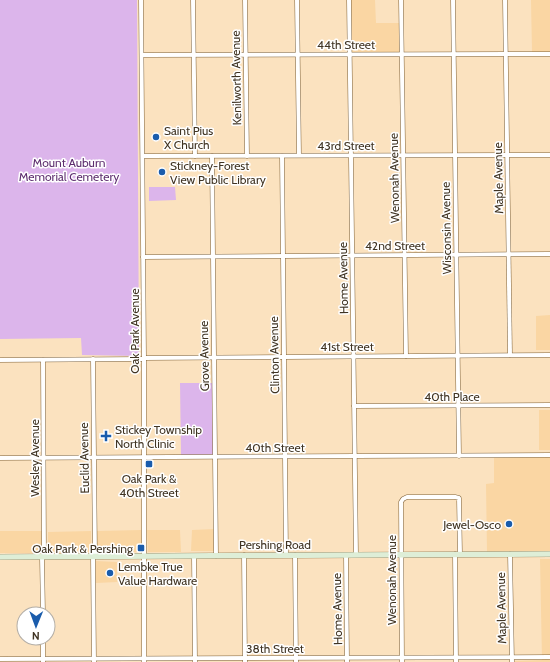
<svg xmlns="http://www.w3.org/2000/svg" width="550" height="662" viewBox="0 0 550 662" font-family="Cabin,sans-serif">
<rect width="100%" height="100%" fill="#fbe2bf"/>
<g fill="#fad6a3">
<polygon points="350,0 375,0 376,23 401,23 402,53 350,54"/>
<polygon points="531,0 550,0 550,52 532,52"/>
<polygon points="550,315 550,350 536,350 536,316"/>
<rect x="539" y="410" width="11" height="40"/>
<polygon points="550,456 550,551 487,552 486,484 494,483 494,457"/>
<polygon points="215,529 214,551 191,551 192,530"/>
<polygon points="141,530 142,552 97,552 97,531"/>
<polygon points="147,530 180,530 181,552 148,552"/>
<rect x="0" y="531" width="43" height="22"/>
<polygon points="91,531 91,552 48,552 48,532"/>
<polygon points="540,559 550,559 550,662 515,662 515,661 542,660"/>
<polygon points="96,561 117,562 117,582 96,583"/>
</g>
<g fill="#dcb5eb">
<polygon points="0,0 137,0 139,356 82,355 81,338 0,339"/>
<polygon points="149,187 175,187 176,200 149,201"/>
<polygon points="180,383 213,383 214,456 181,456"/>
</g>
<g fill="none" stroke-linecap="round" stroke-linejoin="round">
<defs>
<g id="minor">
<polyline points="141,0 144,359 144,662"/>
<polyline points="193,0 195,156"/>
<polyline points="245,0 247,156"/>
<polyline points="297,0 299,155"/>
<polyline points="349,0 356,555"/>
<polyline points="401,0 406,356"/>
<polyline points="453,0 459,456"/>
<polyline points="505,0 510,355"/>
<polyline points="142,55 550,54"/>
<polyline points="143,156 550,155"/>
<polyline points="212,156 216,556"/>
<polyline points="282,156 286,555"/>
<polyline points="143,257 550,254"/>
<polyline points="144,358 550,355"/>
<polyline points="93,359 95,556"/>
<polyline points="0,360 144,359"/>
<polyline points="43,360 44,556"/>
<polyline points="354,406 550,405"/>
<polyline points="0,458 550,455"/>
<polyline points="455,554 456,662"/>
<polyline points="510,554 512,662"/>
<polyline points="244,555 245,662"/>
<polyline points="295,555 296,662"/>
<polyline points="346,555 347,662"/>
<polyline points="93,556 94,662"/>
<polyline points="194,556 195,662"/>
<polyline points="42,557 43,614"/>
<polyline points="43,638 43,662"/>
<polyline points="0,659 550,657"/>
<polyline points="402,662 401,502 403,499 407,497 455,497 459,498 460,554"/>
</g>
<polyline id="secondary" points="0,557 550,554"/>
</defs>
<use href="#minor" stroke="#7d6139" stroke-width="5"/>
<use href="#secondary" stroke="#7d6139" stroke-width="6"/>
<use href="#minor" stroke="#fff" stroke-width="4"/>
<use href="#secondary" stroke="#deeed7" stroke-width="5.5"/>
</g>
<g fill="#1a5cac" stroke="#fff" stroke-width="1.5">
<circle cx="156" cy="137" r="4"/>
<circle cx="162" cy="172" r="4"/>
<path d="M104 430h4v4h4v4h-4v4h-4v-4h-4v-4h4z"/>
<rect x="145" y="460" width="8" height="8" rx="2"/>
<circle cx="509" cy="524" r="4"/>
<rect x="137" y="544" width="8" height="8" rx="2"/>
<circle cx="110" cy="573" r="4"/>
</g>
<g text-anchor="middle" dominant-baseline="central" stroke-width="3" stroke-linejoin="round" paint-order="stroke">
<g font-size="12" fill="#403423" stroke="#fff">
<text x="346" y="44">44th Street</text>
<text transform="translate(236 78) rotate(-91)">Kenilworth Avenue</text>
<text x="346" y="145">43rd Street</text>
<text transform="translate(394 178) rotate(-91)">Wenonah Avenue</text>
<text transform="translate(498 178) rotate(-91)">Maple Avenue</text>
<text transform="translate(446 228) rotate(-91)">Wisconsin Avenue</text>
<text x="395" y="245">42nd Street</text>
<text transform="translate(343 278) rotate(-91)">Home Avenue</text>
<text transform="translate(134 331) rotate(-90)">Oak Park Avenue</text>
<text x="347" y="346">41st Street</text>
<text transform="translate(274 355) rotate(-91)">Clinton Avenue</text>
<text transform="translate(204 356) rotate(-91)">Grove Avenue</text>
<text x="452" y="396">40th Place</text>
<text x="275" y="447">40th Street</text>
<text transform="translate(34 458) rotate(-90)">Wesley Avenue</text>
<text transform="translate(84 458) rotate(-91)">Euclid Avenue</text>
<text x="275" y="544">Pershing Road</text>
<text transform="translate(391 580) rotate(-90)">Wenonah Avenue</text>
<text transform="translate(501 608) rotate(-91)">Maple Avenue</text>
<text transform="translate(337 609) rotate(-91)">Home Avenue</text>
<text x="275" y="648">38th Street</text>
</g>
<g font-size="12" fill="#403423" stroke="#fff" text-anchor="start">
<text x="164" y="130">Saint Pius<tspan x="164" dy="14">X Church</tspan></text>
<text x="170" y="165">Stickney-Forest<tspan x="170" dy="14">View Public Library</tspan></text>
<text x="115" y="429">Stickey Township<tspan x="115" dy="14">North Clinic</tspan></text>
<text x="149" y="478" text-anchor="middle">Oak Park &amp;<tspan x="149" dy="14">40th Street</tspan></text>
<text x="501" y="524" text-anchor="end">Jewel-Osco</text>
<text x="133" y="548" text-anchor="end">Oak Park &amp; Pershing</text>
<text x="118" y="566">Lembke True<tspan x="118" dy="14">Value Hardware</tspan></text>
</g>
<g font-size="12" fill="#5e2f6f" stroke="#fff">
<text x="69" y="162">Mount Auburn<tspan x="69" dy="14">Memorial Cemetery</tspan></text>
</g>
</g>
<g transform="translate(36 626) rotate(181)"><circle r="19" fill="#ffffff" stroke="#b3aea7"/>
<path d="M0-3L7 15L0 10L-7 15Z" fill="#1a5cac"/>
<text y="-6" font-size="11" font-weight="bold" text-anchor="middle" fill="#403423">N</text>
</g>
</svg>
